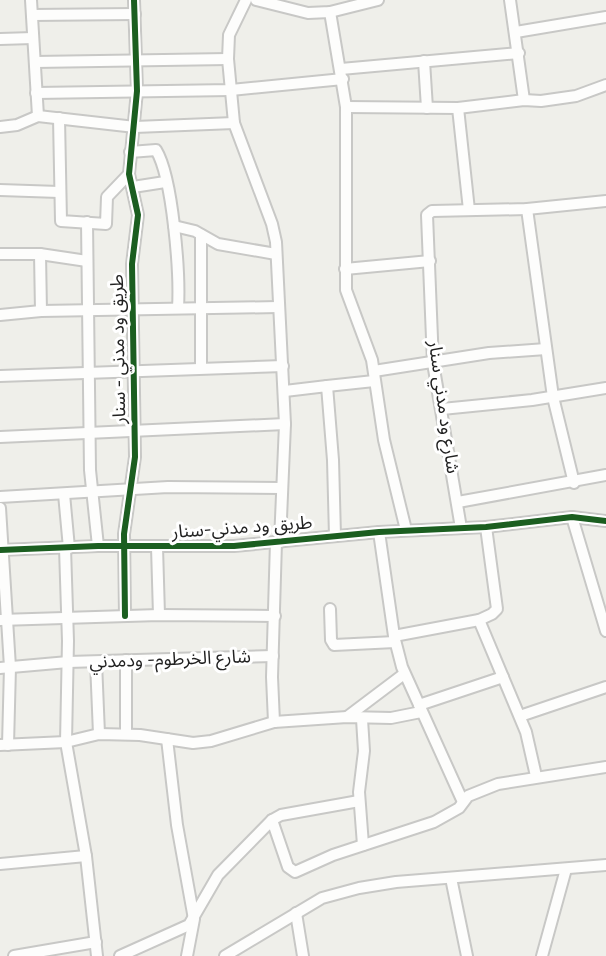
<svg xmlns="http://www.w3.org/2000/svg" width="606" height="956" viewBox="0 0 606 956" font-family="Figtree,'Noto Sans Arabic',sans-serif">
<rect width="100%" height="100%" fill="#efefea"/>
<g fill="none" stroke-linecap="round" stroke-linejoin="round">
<defs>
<g id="minor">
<polyline points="31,0 38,116"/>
<polyline points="246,0 229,35 228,59 234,123 272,224 276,242 285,424 280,542"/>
<polyline points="256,0 308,13 330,12 378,0"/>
<polyline points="510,0 524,100"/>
<polyline points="330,12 346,107 346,290 372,360 384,440 406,530"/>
<polyline points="32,15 135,14"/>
<polyline points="516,32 606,17"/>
<polyline points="0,39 33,38"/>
<polyline points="424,61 427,108"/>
<polyline points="35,62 228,59"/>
<polyline points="341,69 519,53"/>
<polyline points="36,93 231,90 343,79"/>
<polyline points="346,107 458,108 524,100 541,101 576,96 606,85"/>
<polyline points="458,108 469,210"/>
<polyline points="59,118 61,221 106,224 107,197 129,174"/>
<polyline points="0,127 17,125 38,116 135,127 234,123"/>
<path d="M130,152L156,150C173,178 180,274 178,308"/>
<polyline points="133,187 165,182"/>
<polyline points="0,190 59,192"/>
<polyline points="527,209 553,397 574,483"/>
<polyline points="87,222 90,470 98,546"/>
<polyline points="174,226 195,231 218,244 276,254"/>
<polyline points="201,235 201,368"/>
<polyline points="0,254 40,254 87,261"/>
<polyline points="40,254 41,311"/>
<polyline points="345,269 430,261"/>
<polyline points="0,315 41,311 278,307"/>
<polyline points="374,371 489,353 546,349"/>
<polyline points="0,376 283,366"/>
<polyline points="327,386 374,381"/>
<polyline points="285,391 327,386 333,460 335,536"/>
<polyline points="442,409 532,400 606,388"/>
<polyline points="0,437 285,424"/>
<polyline points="64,494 69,548"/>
<polyline points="0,497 168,487 281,488"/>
<polyline points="458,502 606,475"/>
<polyline points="0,508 10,667 8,745"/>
<polyline points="572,517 606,631"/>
<polyline points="461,528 433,363 427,215 432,211 527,209 606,201"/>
<polyline points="379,532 394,636 402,667 463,802"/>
<polyline points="157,547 159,615"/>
<polyline points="65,548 68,641 66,742 86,856 97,956"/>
<polyline points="0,550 98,546 234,546 379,532 486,527 572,517 606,521"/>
<polyline points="330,609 331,640 334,645 395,642"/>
<polyline points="125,616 124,534 135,457 132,264 138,215 129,174 137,91 134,0"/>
<polyline points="0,620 159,615 275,616"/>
<polyline points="479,620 492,614 497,609 486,527"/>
<polyline points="394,636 479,620 526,732 536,776"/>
<polyline points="126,660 126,734"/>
<polyline points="96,662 99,734"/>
<polyline points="0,668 68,662 273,656"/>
<polyline points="419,705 503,677"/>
<polyline points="520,716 606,687"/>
<polyline points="347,717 404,674"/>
<polyline points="362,719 364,751 359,792 363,845"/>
<polyline points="274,722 272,677 276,542"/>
<polyline points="167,739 177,825 194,919 187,956"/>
<polyline points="0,745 66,742 99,734 140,735 193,743 211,741 274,722 347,717 391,718 421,712"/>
<polyline points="272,820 288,867 295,872 333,855 434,822 459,808 468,796 498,784 606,767"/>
<polyline points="0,864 86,856"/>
<polyline points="451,878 467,956"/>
<polyline points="296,913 303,956"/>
<polyline points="14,956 96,942"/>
<polyline points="120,956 189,925 218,875 272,820 281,815 359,801"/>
<polyline points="225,956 322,898 359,888 396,882 606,865"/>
<polyline points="542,956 566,869"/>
</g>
</defs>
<use href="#minor" stroke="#c8c8c6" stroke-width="14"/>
<use href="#minor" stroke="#fdfdfc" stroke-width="10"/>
<defs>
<g id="cycleway">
<polyline points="0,550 98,546 234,546 379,532 486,527 572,517 606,521"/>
<polyline points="125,616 124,534 135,457 132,264 138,215 129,174 137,91 134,0"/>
</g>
</defs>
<use href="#cycleway" stroke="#fff" stroke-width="10"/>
<use href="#cycleway" stroke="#1b5e20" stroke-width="6"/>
</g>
<g text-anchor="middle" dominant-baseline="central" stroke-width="6" stroke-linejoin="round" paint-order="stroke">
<g font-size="18" fill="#212121" stroke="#fff">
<text transform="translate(118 349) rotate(-91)">طريق ود مدني - سنار</text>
<text transform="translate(444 407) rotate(82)">شارع ود مدني سنار</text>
<text transform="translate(242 527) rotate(-4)">طريق ود مدني-سنار</text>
<text transform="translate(170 659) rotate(-2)">شارع الخرطوم- ودمدني</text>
</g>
</g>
</svg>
